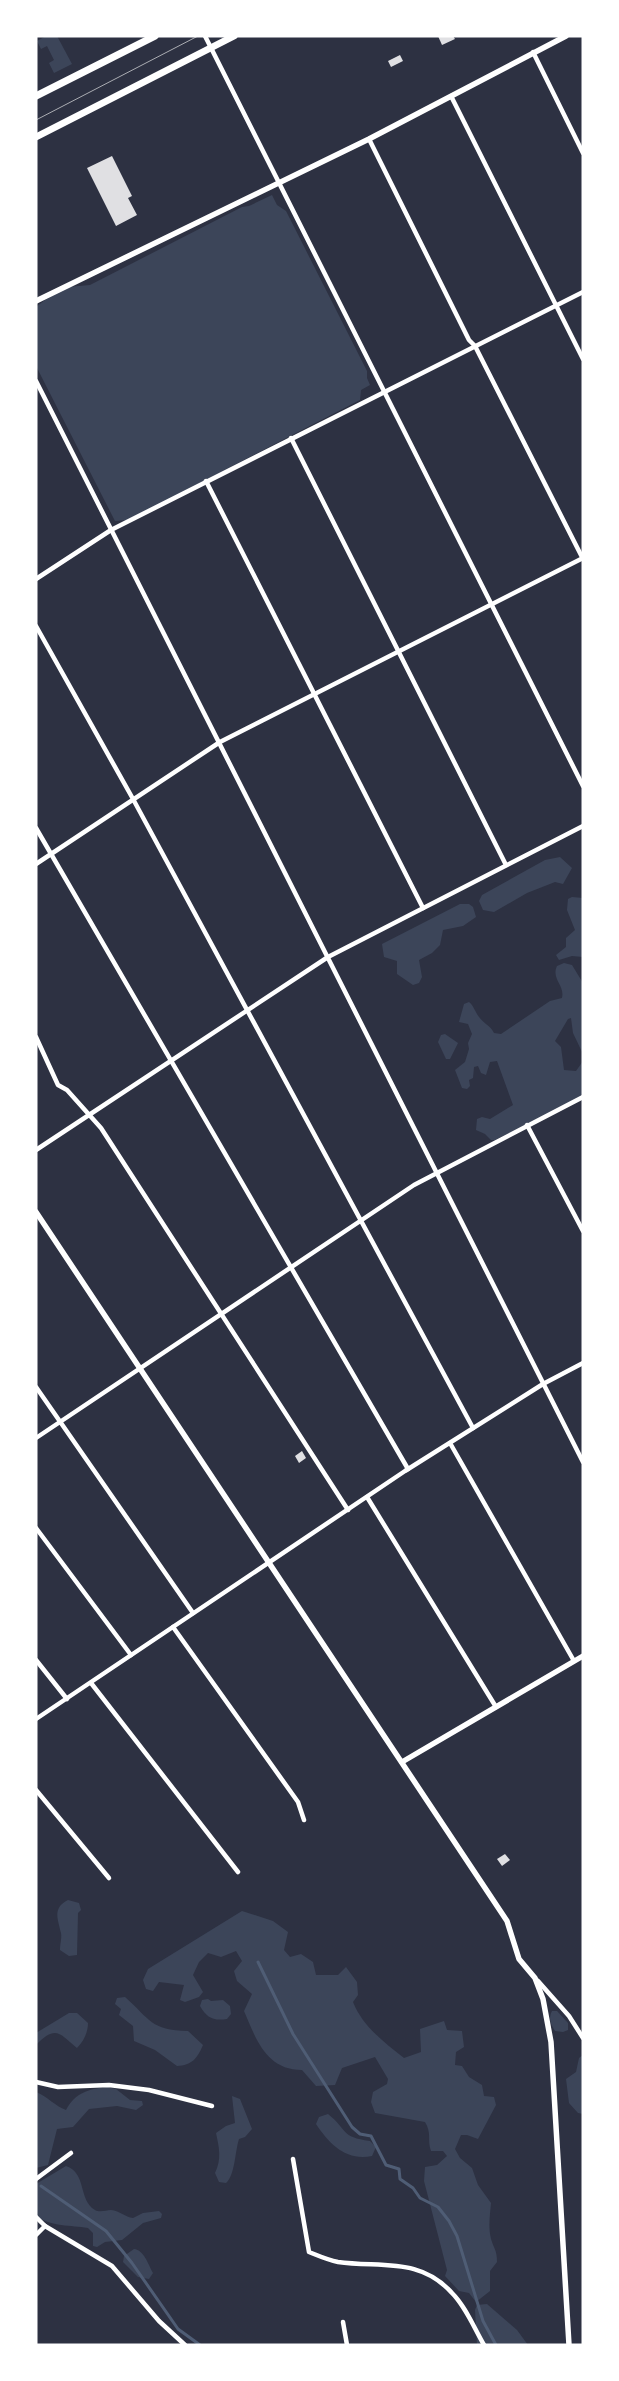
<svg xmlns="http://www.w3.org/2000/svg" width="619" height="2381" viewBox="0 0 619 2381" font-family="Arial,sans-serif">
<rect width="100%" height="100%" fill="#2d3142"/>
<g fill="#3c4559">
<polygon points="46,36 57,36 72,64 54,73 49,63 54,60 47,46 41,49 37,41"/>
<polygon points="272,195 277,205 286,211 367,371 367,378 370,385 361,390 360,400 128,520 115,521 36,366 36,307 45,300 68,287 90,285 242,207 249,206"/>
<polygon points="560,857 572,868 563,884 555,882 527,893 494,912 483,910 479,901 482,895 545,860"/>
<polygon points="572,897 583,898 583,957 572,956 559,960 556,955 566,947 566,938 575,930 567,910 568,899"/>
<polygon points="460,904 469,904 473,907 476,917 463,926 443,930 440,945 432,953 419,960 422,977 419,983 413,985 397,974 397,961 384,957 382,944"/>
<path d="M564,963L572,965L583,983V1054L573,1033L571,1018L568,1019L555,1041L561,1047L564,1070L576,1071L583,1061V1096L495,1140H491L485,1134L476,1130L477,1119L482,1117L490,1119L513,1105L497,1061L490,1062L486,1075L481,1073L478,1066L474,1067L473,1078L469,1080L470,1086L467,1089L462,1088L455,1070L465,1062L469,1049L468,1043L472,1034L468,1024L459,1022L464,1004L469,1002C474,1006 475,1012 479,1017C484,1024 490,1025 494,1033L501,1034L550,1001L562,998C565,985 551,979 557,966Z"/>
<polygon points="445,1034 458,1043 450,1059 446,1059 438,1042 441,1035"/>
<path d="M68,1900L79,1903L81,1910L78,1913L77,1955L69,1956L60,1950C60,1944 62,1938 61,1933C58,1919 52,1908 68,1900Z"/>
<path d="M242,1911L273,1921L288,1932L284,1950L290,1957L301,1954L313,1962L316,1975H338L346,1967L357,1982L358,1995L353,2002C363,2027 384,2042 404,2058L421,2052L420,2029L444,2021L447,2030L462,2031L464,2047L456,2052L455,2065L462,2066L469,2077L482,2085L484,2096L494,2097L496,2105L478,2139L467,2135H461L455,2149L460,2158L472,2168L478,2185L491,2203C490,2215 488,2227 491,2239C494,2249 497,2250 497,2262L490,2271V2291L476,2302L469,2293L459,2291L445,2276L447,2270L424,2181L425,2167L437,2165L447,2156L443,2151H431C427,2140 432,2133 425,2122L375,2113L371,2102L373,2092L387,2084L388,2079L375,2057L342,2068L335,2085L316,2086L302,2070C266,2070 256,2039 244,2011L252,1994L237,1981L234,1971L242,1961L236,1951L221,1957L208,1953L199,1962L193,1975L203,1992L199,1997L185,2002L180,2000L184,1985L159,1982L153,1991L146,1989L143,1980L148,1969Z"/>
<path d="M125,1997C151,2020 150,2030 188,2031L203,2045C197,2059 192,2065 177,2066L155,2050L134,2041L133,2026L119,2015L121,2009L115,2004L117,1998Z"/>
<path d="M208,1999L211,2001L223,2000L230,2006L231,2014L227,2019C213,2021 207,2018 200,2006L202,2000Z"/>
<path d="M552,2011H557L568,2023V2030L563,2032L555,2031C551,2025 548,2018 552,2011Z"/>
<path d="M69,2013H77L88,2023C88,2032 84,2041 77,2048C60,2034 56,2024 36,2045V2033Z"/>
<polygon points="583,2055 583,2114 578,2113 569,2103 566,2079 576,2072 579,2058"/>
<path d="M107,2087L116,2089L130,2100L142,2101L143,2105L136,2110L117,2106L89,2109L73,2127L57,2129L48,2165L36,2168V2092C48,2097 55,2106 66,2110C75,2093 88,2089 107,2087Z"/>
<path d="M232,2096L240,2099L252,2129L245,2137L239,2139C235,2151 235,2176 226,2183L219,2182L215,2173C222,2159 219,2147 216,2133L226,2126L235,2123Z"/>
<path d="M328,2114C348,2130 340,2137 370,2141L376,2147L372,2156C346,2161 330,2145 316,2124L319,2117Z"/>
<path d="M66,2166C87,2173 78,2200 95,2210C100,2213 106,2210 111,2210C120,2211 125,2217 133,2218L143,2213L159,2211L162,2214L161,2218L143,2223L122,2240L105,2242L97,2247L93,2246V2233L88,2228C71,2225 51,2227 36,2216V2184Z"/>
<path d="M134,2249C144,2250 148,2264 153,2273L149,2279L138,2277L123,2262L124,2256Z"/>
<polygon points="487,2304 517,2330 528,2345 477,2345 475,2310 477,2305"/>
</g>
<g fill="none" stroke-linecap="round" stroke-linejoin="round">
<g stroke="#4f5d75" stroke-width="3">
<polyline points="258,1962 293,2034 352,2127 360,2134 371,2136 386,2165 399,2169 400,2179 413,2188 420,2198 438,2207 449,2221 457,2236 483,2321 496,2345"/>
<polyline points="41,2186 106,2231 132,2263 178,2329 200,2345"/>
</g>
</g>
<g fill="#e0e0e3">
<polygon points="438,36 453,36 455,39 442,45"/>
<polygon points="400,55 403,61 391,67 388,61"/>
<polygon points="112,156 132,196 128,198 137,215 116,226 87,168"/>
<polygon points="302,1451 306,1458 299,1463 295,1456"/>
<polygon points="505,1854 510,1860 502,1866 497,1859"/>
</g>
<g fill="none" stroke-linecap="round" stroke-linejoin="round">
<g stroke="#fff" stroke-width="4.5">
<polyline points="205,36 583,786"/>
<polyline points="533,52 583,153"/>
<polyline points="451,96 583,359"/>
<polyline points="369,139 469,340 475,346 583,559"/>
<polyline points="36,381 583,1462"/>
<polyline points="291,438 506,865"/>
<polyline points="206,481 423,908"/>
<polyline points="36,579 111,530 583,292"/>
<polyline points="36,626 133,799 473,1428"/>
<polyline points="36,828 408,1469"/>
<polyline points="36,864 220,742 583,558"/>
<polyline points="36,1037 58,1085 67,1090 101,1128 348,1510"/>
<polyline points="527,1125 583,1231"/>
<polyline points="36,1150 328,957 583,826"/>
<polyline points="36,1387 193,1613"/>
<polyline points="36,1438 414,1185 583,1097"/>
<polyline points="450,1443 574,1661"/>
<polyline points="367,1497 496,1707"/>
<polyline points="36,1528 131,1655"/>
<polyline points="173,1627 298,1802 304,1820"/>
<polyline points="36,1660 67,1699"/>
<polyline points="91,1683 238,1872"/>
<polyline points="36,1719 405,1471 543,1384 583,1363"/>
<polyline points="36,1790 109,1878"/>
<polyline points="538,1981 569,2016 583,2038"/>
<polyline points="36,2082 58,2087 109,2085 149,2090 212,2106"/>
<path d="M293,2159L309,2252C319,2256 328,2260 338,2262C381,2268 420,2257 452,2293C466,2307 474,2328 484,2345"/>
<polyline points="36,2179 71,2153"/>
<polyline points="36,2217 45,2226 112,2266 159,2321 185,2345"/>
<polyline points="36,2235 45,2226"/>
<polyline points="343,2322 347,2345"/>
</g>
<g stroke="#fff" stroke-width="5.5">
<polyline points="36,301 369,139 566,36"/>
<polyline points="36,1212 507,1921 519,1959 535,1978 543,1999 551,2042 569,2345"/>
<polyline points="402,1762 583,1656"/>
</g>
<g stroke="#fff" stroke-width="7">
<polyline points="36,96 155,36"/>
<polyline points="36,137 234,36"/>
</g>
<polyline stroke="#abadb3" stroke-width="1" points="36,120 198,36"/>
</g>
<rect width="619" height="2381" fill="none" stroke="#ffffff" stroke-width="75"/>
</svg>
